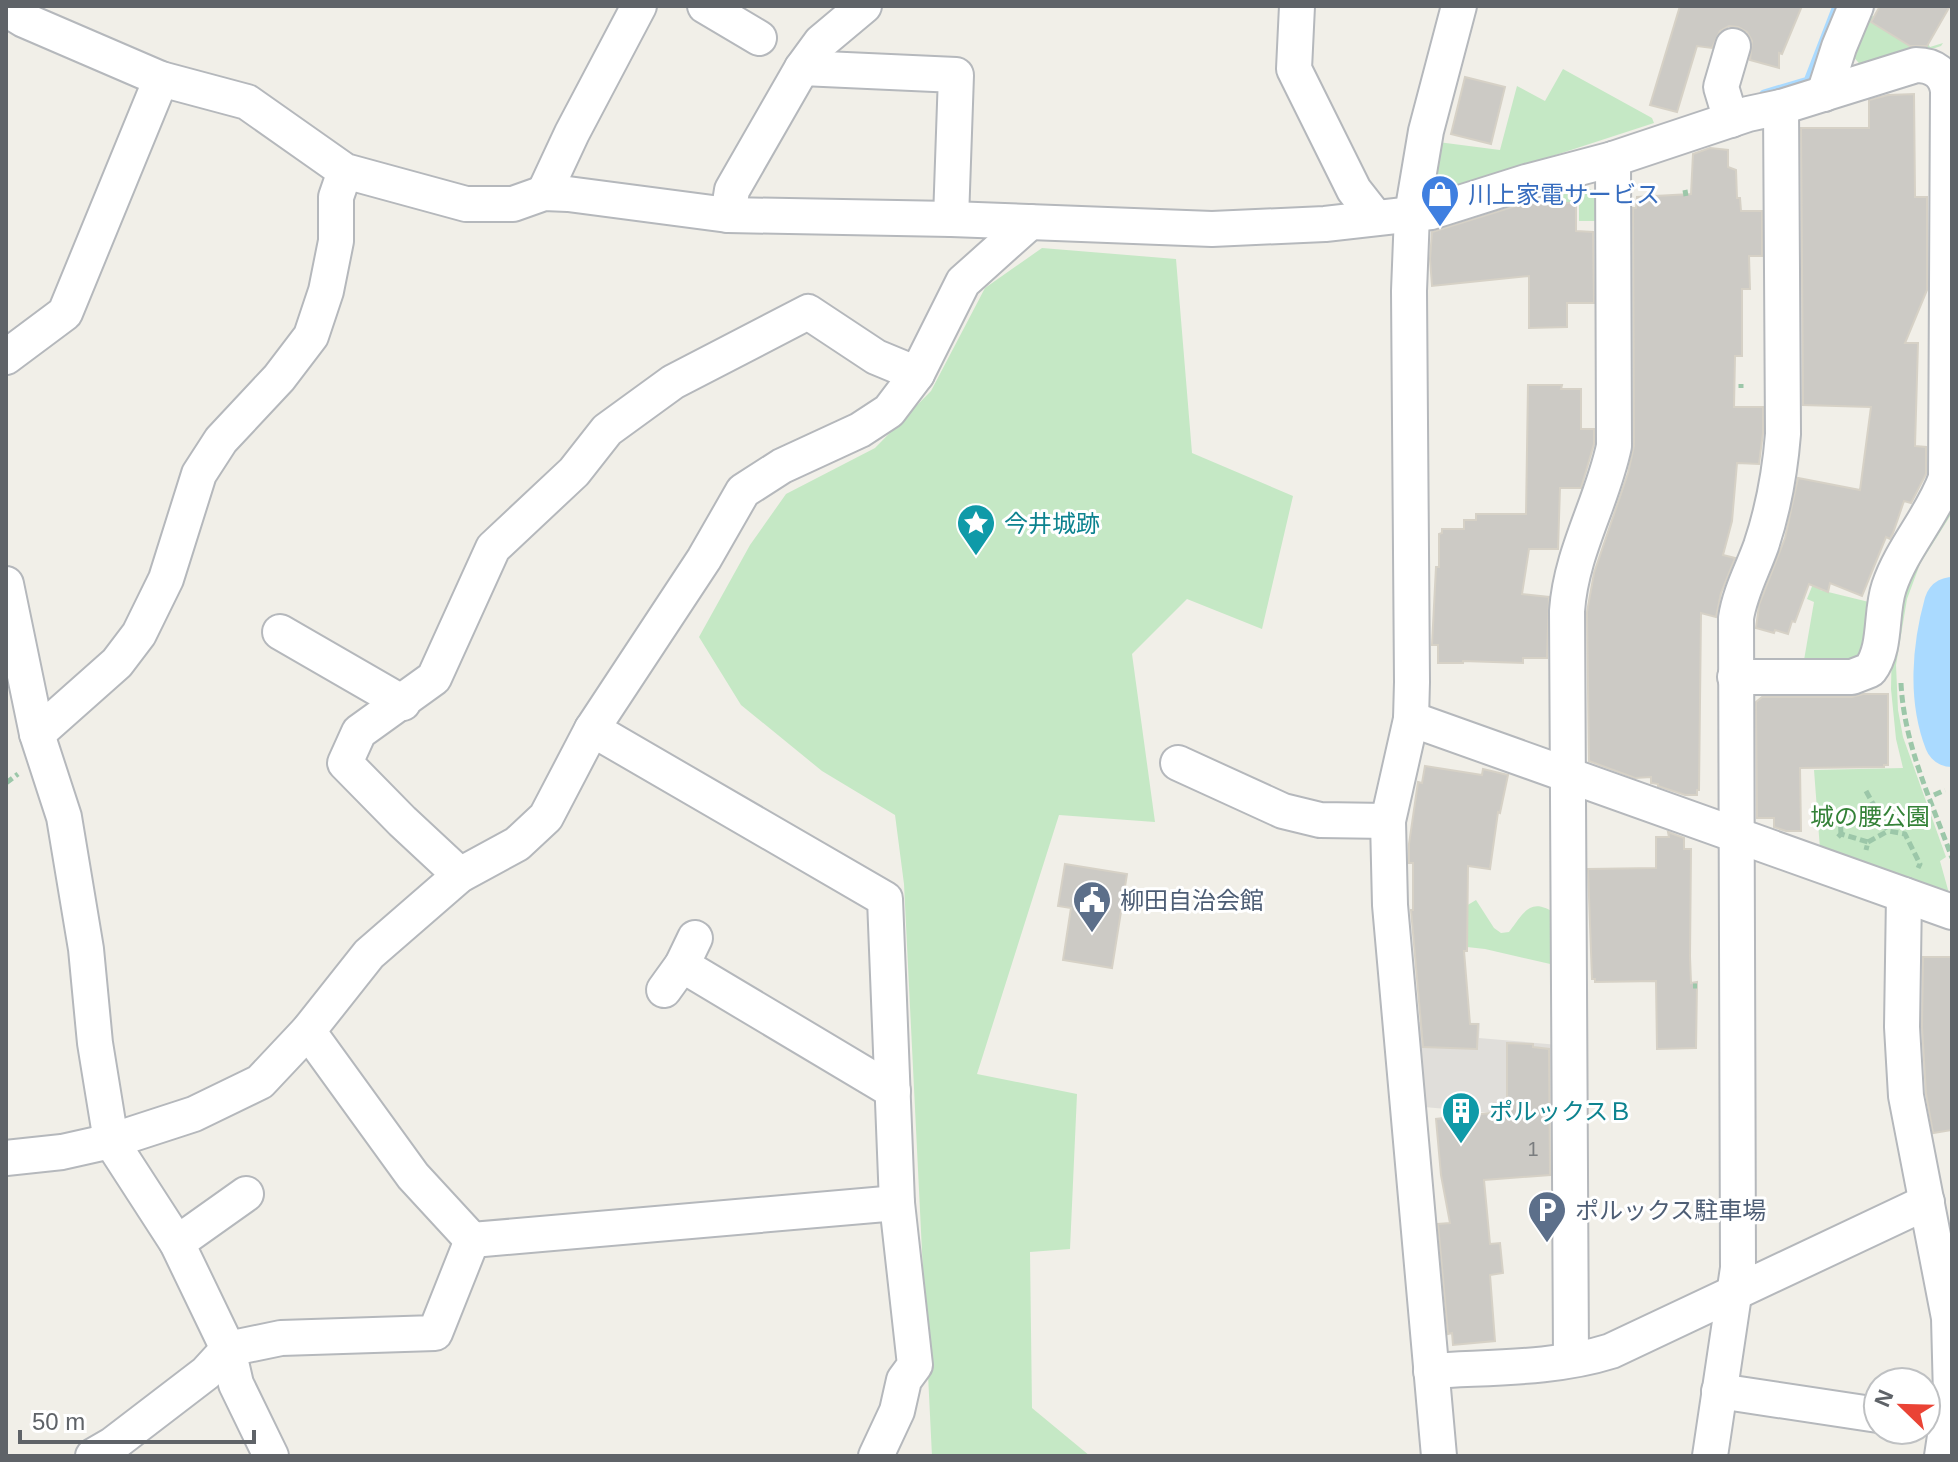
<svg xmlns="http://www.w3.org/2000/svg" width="1958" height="1462" viewBox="0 0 1958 1462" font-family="Arial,'Noto Sans JP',sans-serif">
<rect width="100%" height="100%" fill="#f1efe8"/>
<polygon fill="#e0deda" points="1416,1022 1480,1023 1479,1038 1559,1045 1559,1119 1424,1107"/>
<g fill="#c5e8c5">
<polygon points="1870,6 1875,6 1870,15 1874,17 1871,22 1905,43 1920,31 1930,47 1943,43 1941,46 1866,71 1849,52"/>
<polygon points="1563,69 1652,118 1654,123 1429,196 1438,142 1500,150 1517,86 1545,101"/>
<polygon points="1583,184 1602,197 1602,221 1579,221 1579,203 1551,203 1551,194"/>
<polygon points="1042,248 1176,259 1192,453 1293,496 1262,629 1187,599 1132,654 1155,822 1059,815 977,1074 1077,1094 1070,1249 1030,1252 1032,1408 1090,1456 932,1456 904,884 895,815 822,771 741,705 699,637 750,545 786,494 875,448 931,391 985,288"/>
<polygon points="1952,498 1952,513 1920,564 1907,599 1896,665 1898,710 1903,737 1946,857 1940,861 1950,897 1820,849 1814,770 1903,768 1896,739 1891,689 1892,640 1897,601"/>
<polygon points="1823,559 1831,562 1820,590 1873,603 1869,649 1853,665 1803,666 1814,602 1807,599"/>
<path d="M1476,900L1494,928L1501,933L1509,932C1525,911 1530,896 1558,915L1559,966L1485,949L1467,947L1466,906Z"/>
</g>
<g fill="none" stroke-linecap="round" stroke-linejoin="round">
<polyline stroke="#aadaff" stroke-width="9" points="1764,94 1808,81 1837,6"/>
<path stroke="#aadaff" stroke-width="56" d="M1952,605C1940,648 1936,698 1952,739"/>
</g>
<g fill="#cccac5" stroke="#d6d1c6" stroke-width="2">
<polygon points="1680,6 1802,6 1782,54 1779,53 1779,68 1750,60 1752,41 1747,32 1738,27 1729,26 1720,31 1712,48 1697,46 1677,112 1650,105"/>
<polygon points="1880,6 1950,6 1927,46 1910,46 1871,22"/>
<polygon points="1465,77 1505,87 1491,144 1451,134"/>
<polygon points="1914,94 1915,197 1927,197 1927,290 1905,343 1918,343 1915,446 1926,447 1926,474 1911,503 1904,501 1893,533 1890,539 1886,537 1862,596 1830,583 1828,592 1809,584 1795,622 1792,621 1788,634 1775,630 1774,633 1756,628 1759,605 1785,538 1798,478 1860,490 1871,407 1803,405 1801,128 1869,128 1869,100 1888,95"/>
<polygon points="1710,148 1728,150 1728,167 1736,170 1737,198 1740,198 1741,211 1762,211 1762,256 1749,256 1750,289 1742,289 1742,356 1735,356 1734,407 1763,407 1763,433 1759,464 1737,463 1732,521 1723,555 1735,558 1721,593 1716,617 1701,613 1699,790 1697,790 1697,795 1685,795 1658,786 1658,784 1651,783 1651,777 1635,778 1589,761 1587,612 1594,573 1628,473 1634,446 1633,208 1636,208 1637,197 1691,194 1693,154"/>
<polygon points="1525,203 1576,203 1576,231 1593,232 1594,303 1567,303 1567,327 1529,328 1529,276 1432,286 1430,259 1432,232"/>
<polygon points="1528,385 1562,385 1561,389 1581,389 1581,429 1594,429 1594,444 1581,488 1560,488 1558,549 1529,549 1522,594 1549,597 1547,658 1523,658 1523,663 1463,661 1463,663 1438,663 1438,645 1432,645 1436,567 1439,567 1439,534 1442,533 1442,529 1464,529 1464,520 1476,520 1476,514 1526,514"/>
<polygon points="1863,694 1888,694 1888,765 1884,765 1884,767 1800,768 1801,831 1786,831 1774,827 1774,818 1757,818 1756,702 1762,697 1852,697"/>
<polygon points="1425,766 1482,775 1483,769 1508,775 1500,813 1498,812 1490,869 1468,866 1467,951 1464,951 1470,1024 1478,1024 1477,1049 1423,1047 1411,910 1413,910 1413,863 1409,863 1409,844 1418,782 1422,783"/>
<polygon points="1668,832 1684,838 1684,849 1691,849 1690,957 1691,983 1697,982 1696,1048 1657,1049 1656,981 1595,982 1595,979 1592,979 1588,869 1656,868 1656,837 1669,837"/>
<polygon points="1065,864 1127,874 1112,968 1063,960 1071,908 1058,906"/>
<polygon points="1923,957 1952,957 1952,1130 1933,1133 1926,1094 1922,1027"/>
<polygon points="1507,1043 1533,1044 1533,1047 1549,1049 1550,1175 1484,1180 1490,1244 1500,1243 1503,1273 1490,1275 1495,1341 1453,1345 1452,1333 1448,1334 1438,1224 1450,1223 1441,1175 1436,1119 1491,1113 1507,1115"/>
</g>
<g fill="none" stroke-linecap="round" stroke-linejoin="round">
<defs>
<g id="minor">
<polyline points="705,6 759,38"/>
<polyline points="1297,6 1294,69 1354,190 1376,218"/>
<path d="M6,9L24,20L161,79L247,102L345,171L466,204H513L544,193L568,194L728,215L951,219L1212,229L1325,224L1431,212L1526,182L1613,159L1748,114L1781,107L1916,65C1934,65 1946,74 1948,91L1946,478C1932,517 1902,548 1889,587C1880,614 1887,647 1870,670L1852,677H1735"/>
<polyline points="802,68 956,75 951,219"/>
<polyline points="1824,94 1839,47 1856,6"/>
<polyline points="1731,120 1721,87 1733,46"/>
<polyline points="544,193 572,133 639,6"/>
<polyline points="728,215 732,190 802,68 821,42 864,6"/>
<polyline points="6,357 65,313 161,79"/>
<polyline points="6,584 37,734 64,817 86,949 95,1043 111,1141 177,1243 228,1349 236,1384 271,1456"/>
<polyline points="280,632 403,703"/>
<polyline points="1411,719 1952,912"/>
<polyline points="592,729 885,899 897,1203 915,1365 904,1380 897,1411 876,1456"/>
<polyline points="37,734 117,663 139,634 166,579 199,474 221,440 279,378 311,336 326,291 336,241 336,197 345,171"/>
<polyline points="1178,763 1283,811 1320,820 1388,821"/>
<polyline points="460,875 402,821 345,763 359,732 434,678 493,548 574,472 607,430 673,382 808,312 876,357 917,374"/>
<polyline points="1904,895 1902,1027 1906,1096 1949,1318 1951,1396 1942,1456"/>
<polyline points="682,965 893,1091"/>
<polyline points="664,990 682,965 695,938"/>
<polyline points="308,1031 413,1176 472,1240 897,1203"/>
<polyline points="6,1158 62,1152 111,1141 194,1114 260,1082 308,1031 369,954 460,875 517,844 546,817 592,729 704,559 743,491 782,466 860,430 889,411 917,374 963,282 1030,222"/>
<polyline points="177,1243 246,1194"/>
<path d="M1571,1359L1567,611C1571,552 1602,503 1614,446L1613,159"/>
<path d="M1431,1371C1490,1367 1554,1369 1611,1351L1927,1202"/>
<polyline points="1719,1391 1878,1415"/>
<polyline points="93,1456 112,1445 206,1373 228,1349 281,1338 435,1333 472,1240"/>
<polyline points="1439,1456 1390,905 1388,821 1411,719 1412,682 1409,291 1412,214 1426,131 1459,6"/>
<path d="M1710,1456L1738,1268L1736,618C1740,592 1752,571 1761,546C1773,510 1780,472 1783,434L1781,107"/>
</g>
</defs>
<use href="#minor" stroke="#b5b8bc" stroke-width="38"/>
<g stroke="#9cc7a9" stroke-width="5" stroke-dasharray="8 4" stroke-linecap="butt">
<polyline points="1685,190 1686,196"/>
<polyline points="1741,388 1741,384"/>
<path d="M1901,683C1904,745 1931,800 1952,858"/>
<polyline points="6,783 18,774"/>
<polyline points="1866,791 1888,831 1905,834 1920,864 1918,868"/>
<polyline points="1934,795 1945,790"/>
<polyline points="1841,834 1840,815 1878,813"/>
<polyline points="1838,837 1841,834 1868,842 1866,850"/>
<polyline points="1868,842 1888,831"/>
<polyline points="1693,986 1697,986"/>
</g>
<use href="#minor" stroke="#fff" stroke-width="34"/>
</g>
<defs>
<symbol id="shop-pin" viewBox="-11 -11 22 30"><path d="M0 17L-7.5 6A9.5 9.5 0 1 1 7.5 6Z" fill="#3f7fe0" stroke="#fff"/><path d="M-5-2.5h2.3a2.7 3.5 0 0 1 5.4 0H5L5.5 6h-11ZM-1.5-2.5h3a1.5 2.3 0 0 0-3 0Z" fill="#fff"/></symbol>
<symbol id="sight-pin" viewBox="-11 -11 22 30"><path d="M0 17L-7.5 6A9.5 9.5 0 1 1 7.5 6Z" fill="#0f9aa8" stroke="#fff"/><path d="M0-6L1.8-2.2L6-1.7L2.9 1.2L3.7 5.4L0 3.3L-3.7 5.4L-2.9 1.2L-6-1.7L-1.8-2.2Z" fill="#fff"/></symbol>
<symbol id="civic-pin" viewBox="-11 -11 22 30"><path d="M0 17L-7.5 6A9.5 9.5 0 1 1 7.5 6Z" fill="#5c6f8a" stroke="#fff"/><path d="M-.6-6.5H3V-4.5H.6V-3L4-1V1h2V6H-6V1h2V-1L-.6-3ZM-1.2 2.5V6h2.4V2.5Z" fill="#fff"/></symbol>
<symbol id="building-pin" viewBox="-11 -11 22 30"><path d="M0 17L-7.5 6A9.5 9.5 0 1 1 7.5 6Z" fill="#0f9aa8" stroke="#fff"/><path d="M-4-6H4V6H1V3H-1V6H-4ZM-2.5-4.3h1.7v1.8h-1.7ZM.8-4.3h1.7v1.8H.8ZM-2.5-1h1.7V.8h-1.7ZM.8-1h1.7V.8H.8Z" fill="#fff"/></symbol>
<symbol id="parking-pin" viewBox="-11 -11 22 30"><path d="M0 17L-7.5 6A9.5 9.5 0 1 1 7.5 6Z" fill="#5c6f8a" stroke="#fff"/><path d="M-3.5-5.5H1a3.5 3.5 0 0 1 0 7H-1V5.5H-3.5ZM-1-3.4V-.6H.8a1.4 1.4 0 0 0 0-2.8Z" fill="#fff"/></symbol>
</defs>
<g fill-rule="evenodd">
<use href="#shop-pin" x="1418" y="172" width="44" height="60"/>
<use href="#sight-pin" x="954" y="501" width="44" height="60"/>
<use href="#civic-pin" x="1070" y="878" width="44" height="60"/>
<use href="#building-pin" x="1439" y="1089" width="44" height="60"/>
<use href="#parking-pin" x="1525" y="1188" width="44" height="60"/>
</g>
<g text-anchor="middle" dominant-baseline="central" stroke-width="6" stroke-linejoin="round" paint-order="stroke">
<g font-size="20" fill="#7a7d7f">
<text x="1533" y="1149">1</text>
</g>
<g font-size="24" fill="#366cbe" stroke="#fff" text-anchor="start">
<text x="1468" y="194">川上家電サービス</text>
</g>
<g font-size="24" fill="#0d838f" stroke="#fff" text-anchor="start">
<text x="1004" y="523">今井城跡</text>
<text x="1489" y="1111">ポルックスＢ</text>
</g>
<g font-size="24" fill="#348238" stroke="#fff">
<text x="1870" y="816">城の腰公園</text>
</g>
<g font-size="24" fill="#4e5e75" stroke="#fff" text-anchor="start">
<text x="1120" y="900">柳田自治会館</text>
<text x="1575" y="1210">ポルックス駐車場</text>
</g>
</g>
<rect width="1958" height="1462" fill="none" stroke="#5f6368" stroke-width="16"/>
<g transform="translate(1902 1406) rotate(293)"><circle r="38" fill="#ffffff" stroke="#bfc1c3" stroke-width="2"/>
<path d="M0-6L14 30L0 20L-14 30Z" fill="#ea4335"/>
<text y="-12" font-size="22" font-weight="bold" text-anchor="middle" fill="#5f6368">N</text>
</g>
<path d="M20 1430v12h234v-12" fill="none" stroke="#5f6368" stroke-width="4"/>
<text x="32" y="1430" font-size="24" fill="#5f6368" stroke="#ffffff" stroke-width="6" paint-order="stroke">50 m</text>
</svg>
